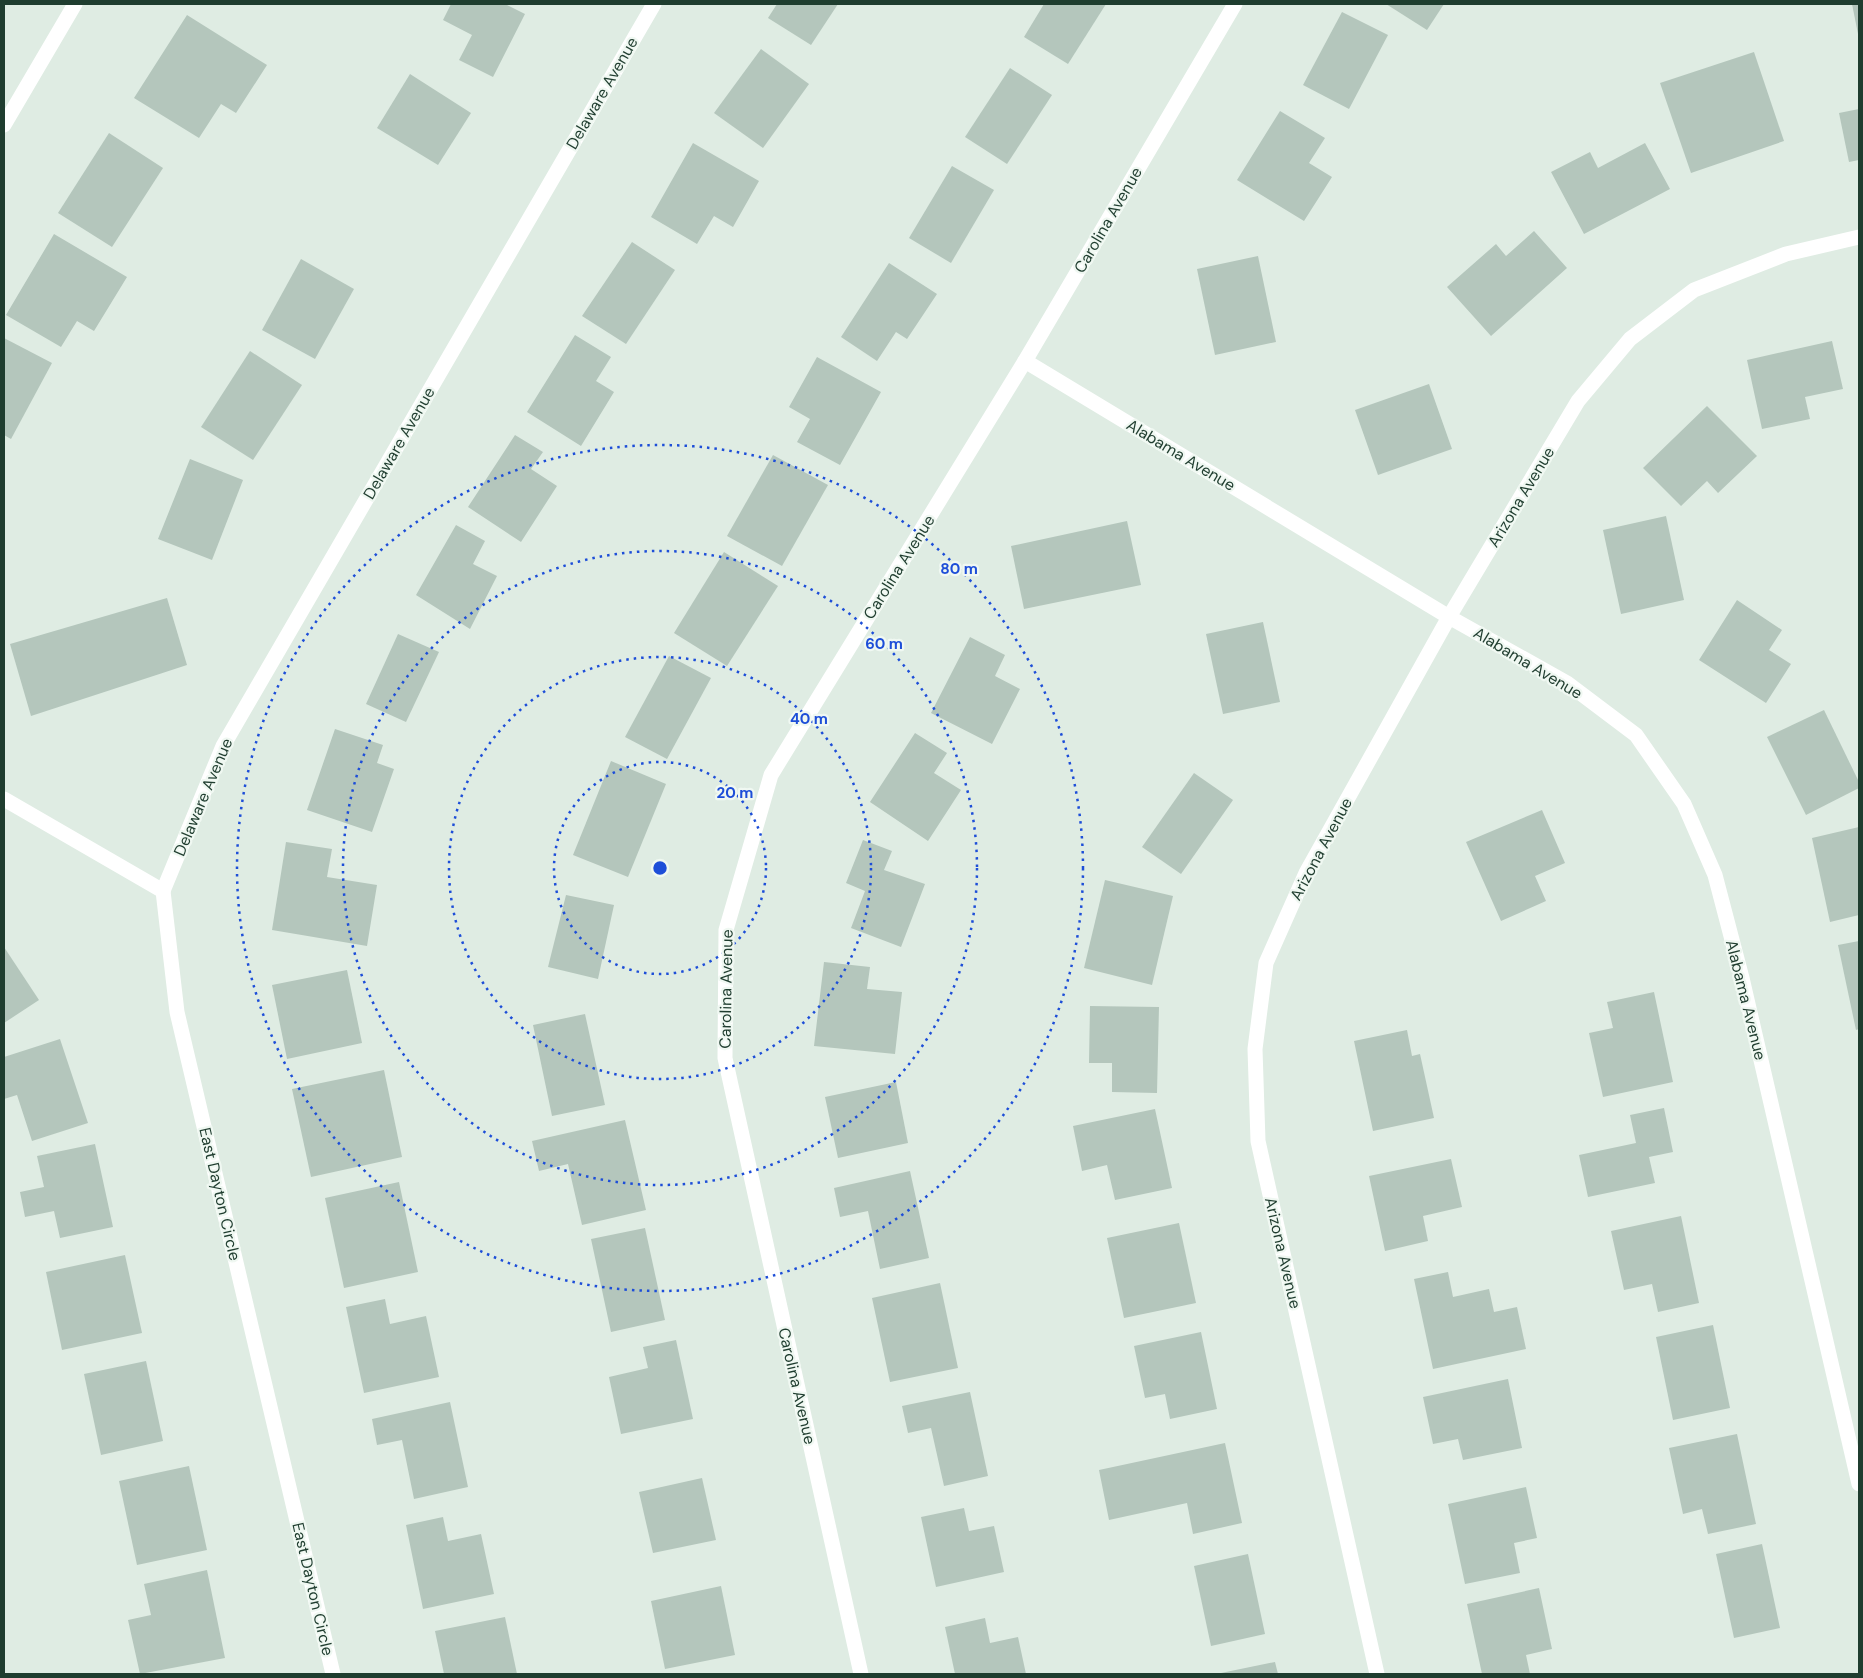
<svg xmlns="http://www.w3.org/2000/svg" width="1863" height="1678" viewBox="0 0 1863 1678" font-family="'DM Sans',sans-serif">
<rect width="100%" height="100%" fill="#dfece3"/>
<g fill="#b4c6bc">
<polygon points="451,4 505,4 525,14 493,77 459,60 472,35 443,20"/>
<polygon points="777,4 838,4 811,45 768,18"/>
<polygon points="1044,4 1106,4 1068,64 1024,37"/>
<polygon points="1386,4 1444,4 1427,30"/>
<polygon points="1852,4 1859,4 1859,33 1858,34"/>
<polygon points="1342,12 1388,35 1349,109 1303,85"/>
<polygon points="187,15 267,65 236,113 221,104 199,138 134,98"/>
<polygon points="761,49 809,84 763,148 714,113"/>
<polygon points="1754,52 1784,141 1691,173 1660,83"/>
<polygon points="1010,68 1052,95 1007,164 965,137"/>
<polygon points="410,74 471,113 438,165 377,128"/>
<polygon points="1859,109 1859,160 1849,162 1839,113"/>
<polygon points="1280,111 1325,138 1309,163 1332,177 1304,221 1237,180"/>
<polygon points="109,133 163,168 112,247 58,213"/>
<polygon points="693,143 759,181 733,227 714,216 697,244 651,217"/>
<polygon points="1645,143 1670,189 1584,234 1551,172 1590,152 1598,168"/>
<polygon points="952,166 994,190 951,263 909,238"/>
<polygon points="1534,231 1567,268 1491,336 1447,287 1496,244 1506,256"/>
<polygon points="54,234 127,277 94,331 77,321 61,347 6,315"/>
<polygon points="632,242 675,270 626,344 582,316"/>
<polygon points="1258,256 1276,342 1215,355 1197,269"/>
<polygon points="301,259 354,289 315,359 262,330"/>
<polygon points="889,263 937,294 907,339 896,332 877,361 841,337"/>
<polygon points="575,335 611,357 596,381 614,392 581,446 527,412"/>
<polygon points="4,338 52,363 11,439 4,435"/>
<polygon points="1832,341 1843,389 1805,397 1810,419 1762,429 1747,360"/>
<polygon points="250,351 302,385 253,460 201,427"/>
<polygon points="817,357 881,392 840,465 797,442 810,419 789,407"/>
<polygon points="1429,384 1452,449 1378,475 1355,410"/>
<polygon points="1707,406 1757,456 1718,493 1707,481 1681,506 1643,468"/>
<polygon points="515,435 543,452 531,469 557,486 521,542 468,507"/>
<polygon points="773,455 828,485 782,566 727,536"/>
<polygon points="190,459 243,480 212,560 158,539"/>
<polygon points="1666,516 1684,600 1621,614 1603,530"/>
<polygon points="1127,521 1141,585 1024,609 1011,546"/>
<polygon points="456,525 485,541 473,564 497,576 470,629 416,595"/>
<polygon points="724,552 778,586 727,666 674,633"/>
<polygon points="167,598 187,665 31,716 10,644"/>
<polygon points="1737,600 1782,630 1769,650 1791,664 1766,703 1699,660"/>
<polygon points="1263,622 1280,702 1223,714 1206,634"/>
<polygon points="398,634 439,652 406,722 366,704"/>
<polygon points="970,637 1005,655 995,676 1020,689 992,744 931,713"/>
<polygon points="669,656 711,678 667,759 625,737"/>
<polygon points="1824,710 1859,782 1859,788 1806,815 1767,737"/>
<polygon points="335,729 383,745 377,763 394,769 372,832 307,810"/>
<polygon points="915,733 947,753 934,773 961,790 928,841 870,802"/>
<polygon points="611,761 666,784 628,877 573,855"/>
<polygon points="1194,773 1233,800 1181,874 1142,847"/>
<polygon points="1542,810 1565,863 1535,876 1546,901 1501,921 1466,842"/>
<polygon points="1859,827 1859,915 1830,922 1812,838"/>
<polygon points="863,840 892,851 884,870 925,884 901,947 851,928 865,891 846,883"/>
<polygon points="286,842 332,849 327,877 377,885 367,946 272,930"/>
<polygon points="1105,880 1173,896 1152,985 1084,968"/>
<polygon points="566,895 614,905 598,979 548,967"/>
<polygon points="1859,941 1859,1029 1856,1030 1838,945"/>
<polygon points="4,947 39,1000 4,1023"/>
<polygon points="824,962 870,967 867,989 902,992 895,1054 814,1046"/>
<polygon points="347,970 362,1043 287,1059 272,985"/>
<polygon points="1654,992 1673,1082 1603,1097 1589,1033 1613,1028 1607,1002"/>
<polygon points="1090,1006 1159,1007 1157,1093 1112,1092 1112,1063 1089,1063"/>
<polygon points="585,1014 605,1105 552,1116 533,1025"/>
<polygon points="1407,1030 1412,1056 1420,1054 1434,1118 1373,1131 1354,1041"/>
<polygon points="60,1039 88,1123 32,1141 17,1095 4,1099 4,1057"/>
<polygon points="384,1070 402,1157 311,1177 292,1089"/>
<polygon points="896,1082 908,1143 838,1158 825,1097"/>
<polygon points="1664,1108 1673,1152 1649,1157 1655,1183 1588,1197 1579,1155 1636,1143 1630,1115"/>
<polygon points="1155,1109 1172,1188 1115,1200 1107,1165 1082,1171 1073,1126"/>
<polygon points="625,1120 646,1210 582,1225 568,1164 539,1171 532,1141"/>
<polygon points="95,1144 113,1227 60,1238 54,1211 25,1217 20,1192 44,1187 37,1156"/>
<polygon points="1451,1159 1462,1207 1423,1216 1428,1241 1385,1251 1369,1176"/>
<polygon points="910,1171 929,1258 880,1269 868,1211 840,1217 834,1188"/>
<polygon points="399,1182 418,1272 344,1288 325,1198"/>
<polygon points="1681,1216 1699,1303 1658,1312 1652,1284 1624,1290 1611,1231"/>
<polygon points="1179,1223 1196,1303 1124,1318 1107,1238"/>
<polygon points="645,1228 665,1320 611,1332 591,1239"/>
<polygon points="125,1255 142,1333 62,1350 46,1272"/>
<polygon points="1448,1272 1453,1297 1489,1289 1494,1312 1517,1307 1526,1349 1433,1369 1414,1279"/>
<polygon points="940,1283 958,1368 890,1382 872,1298"/>
<polygon points="385,1299 390,1324 426,1316 439,1377 364,1393 346,1307"/>
<polygon points="1713,1325 1730,1408 1673,1420 1656,1337"/>
<polygon points="1201,1332 1217,1409 1170,1419 1165,1394 1145,1398 1134,1346"/>
<polygon points="676,1340 693,1419 621,1434 609,1377 648,1368 643,1347"/>
<polygon points="146,1361 163,1441 101,1455 84,1374"/>
<polygon points="1508,1379 1522,1448 1463,1460 1458,1439 1433,1444 1423,1397"/>
<polygon points="970,1392 988,1476 944,1486 931,1428 908,1433 902,1406"/>
<polygon points="450,1402 468,1487 414,1499 402,1440 377,1445 372,1419"/>
<polygon points="1737,1434 1756,1524 1708,1534 1702,1509 1683,1514 1669,1448"/>
<polygon points="1225,1443 1242,1523 1193,1534 1187,1503 1109,1520 1099,1470"/>
<polygon points="189,1466 207,1550 137,1565 119,1481"/>
<polygon points="702,1478 716,1540 653,1553 639,1492"/>
<polygon points="1526,1487 1537,1538 1514,1543 1520,1573 1465,1584 1448,1504"/>
<polygon points="964,1508 969,1531 994,1526 1004,1572 936,1587 921,1517"/>
<polygon points="443,1517 448,1541 481,1534 494,1594 423,1609 406,1525"/>
<polygon points="1762,1544 1780,1628 1734,1638 1716,1554"/>
<polygon points="1248,1554 1265,1634 1211,1646 1194,1566"/>
<polygon points="207,1570 225,1658 140,1674 128,1620 151,1615 144,1584"/>
<polygon points="721,1586 735,1655 665,1669 651,1601"/>
<polygon points="1539,1588 1552,1649 1526,1655 1530,1674 1482,1674 1467,1604"/>
<polygon points="505,1617 517,1674 444,1674 435,1631"/>
<polygon points="985,1618 990,1643 1018,1637 1026,1674 955,1674 945,1627"/>
<polygon points="1275,1662 1278,1674 1221,1674 1221,1673"/>
</g>
<g fill="none" stroke-linecap="round" stroke-linejoin="round">
<g stroke="#fff" stroke-width="15">
<polyline points="4,125 75,4"/>
<polyline points="1025,361 1449,617 1567,683 1636,735 1684,804 1715,875 1742,978 1859,1484"/>
<polyline points="4,799 163,891 177,1012 333,1674"/>
<polyline points="163,891 223,746 654,4"/>
<polyline points="861,1674 725,1058 726,930 771,775 1025,361 1235,4"/>
<polyline points="1377,1674 1258,1141 1255,1049 1266,963 1306,873 1449,617 1578,401 1630,339 1694,290 1786,254 1859,237"/>
</g>
</g>
<g fill="none" stroke="#1d4ed8" stroke-width="2.5" stroke-dasharray="2.5 5">
<circle cx="660" cy="868" r="106"/>
<circle cx="660" cy="868" r="211"/>
<circle cx="660" cy="868" r="317"/>
<circle cx="660" cy="868" r="423"/>
</g>
<g text-anchor="middle" dominant-baseline="central" stroke-width="4.5" stroke-linejoin="round" paint-order="stroke">
<g font-size="16" fill="#1f3d2f" stroke="#f0f8f2">
<text transform="translate(602 93) rotate(-60)">Delaware Avenue</text>
<text transform="translate(1108 220) rotate(-60)">Carolina Avenue</text>
<text transform="translate(399 443) rotate(-60)">Delaware Avenue</text>
<text transform="translate(1181 455) rotate(31)">Alabama Avenue</text>
<text transform="translate(1521 497) rotate(-59)">Arizona Avenue</text>
<text transform="translate(899 567) rotate(-58)">Carolina Avenue</text>
<text transform="translate(1528 663) rotate(31)">Alabama Avenue</text>
<text transform="translate(203 797) rotate(-67)">Delaware Avenue</text>
<text transform="translate(1321 849) rotate(-62)">Arizona Avenue</text>
<text transform="translate(726 989) rotate(-89)">Carolina Avenue</text>
<text transform="translate(1746 1000) rotate(76)">Alabama Avenue</text>
<text transform="translate(220 1194) rotate(77)">East Dayton Circle</text>
<text transform="translate(1283 1253) rotate(77)">Arizona Avenue</text>
<text transform="translate(797 1386) rotate(77)">Carolina Avenue</text>
<text transform="translate(313 1589) rotate(77)">East Dayton Circle</text>
</g>
</g>
<circle cx="660" cy="868" r="8" fill="#1d4ed8" stroke="#f0f8f2" stroke-width="2.5"/>
<g font-size="15" text-anchor="middle" font-weight="bold" fill="#1d4ed8" stroke="#f0f8f2" stroke-width="4.5" stroke-linejoin="round" paint-order="stroke">
<text x="959" y="574">80 m</text>
<text x="884" y="649">60 m</text>
<text x="809" y="724">40 m</text>
<text x="735" y="798">20 m</text>
</g>
<rect width="1863" height="1678" fill="none" stroke="#1f3d2f" stroke-width="10"/>
</svg>
